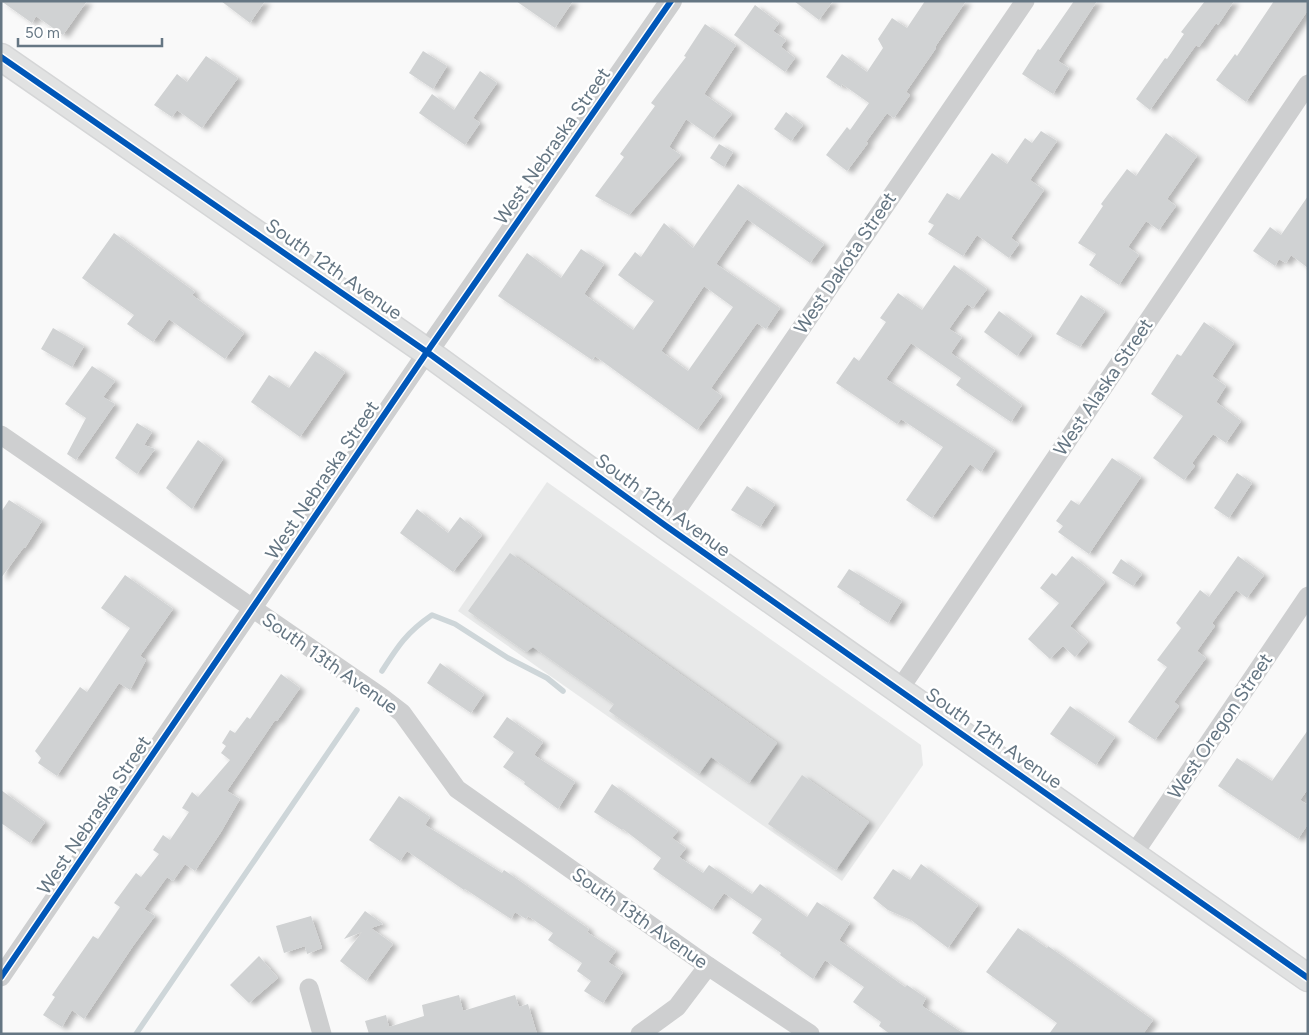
<svg xmlns="http://www.w3.org/2000/svg" width="1309" height="1035" viewBox="0 0 1309 1035" font-family="Figtree,sans-serif">
<defs>
<filter id="shadow"><feDropShadow dx="5.5" dy="3" stdDeviation="2.5" flood-color="#0004"/></filter>
</defs>
<rect width="100%" height="100%" fill="#f9f9f9"/>
<polygon fill="#e8e9e9" points="547,482 921,745 923,765 842,881 458,611"/>
<g fill="none" stroke-linecap="round" stroke-linejoin="round">
<g stroke="#ced6d9" stroke-width="5.5">
<path d="M382,671C398,646 407,632 432,615L455,624L508,658L547,678L563,691"/>
<polyline points="136,1034 357,710"/>
</g>
</g>
<g fill="#d0d2d3" fill-rule="evenodd" filter="url(#shadow)">
<polygon points="1,1 87,1 63,35 36,16 32,23"/>
<polygon points="221,1 265,1 250,23"/>
<polygon points="516,1 573,1 555,28"/>
<polygon points="794,1 833,1 819,20"/>
<polygon points="925,1 966,1 935,47 936,48 906,92 910,95 894,118 887,113 866,142 868,143 847,171 826,155 847,127 850,130 869,103 842,84 841,87 826,77 842,54 867,72 883,48 878,39 892,18 907,28"/>
<polygon points="1074,1 1097,1 1058,61 1069,68 1053,94 1022,74 1038,49 1040,50"/>
<polygon points="1205,1 1234,1 1218,25 1216,23 1199,47 1196,45 1150,110 1136,99 1165,58 1167,59 1184,34 1181,32"/>
<polygon points="1274,1 1308,1 1308,10 1246,102 1216,80 1235,54 1237,56"/>
<polygon points="755,5 779,23 773,31 786,40 781,47 795,58 785,72 734,35"/>
<polygon points="705,24 736,45 704,94 732,114 713,138 686,119 669,147 681,155 629,215 595,196 624,157 620,154 655,106 651,103 686,57 684,56"/>
<polygon points="423,51 447,66 433,89 409,73"/>
<polygon points="206,56 238,78 202,128 177,110 172,117 154,105 177,74 187,82"/>
<polygon points="480,71 497,83 473,118 480,123 465,145 419,113 432,94 454,110"/>
<polygon points="786,112 803,125 791,141 774,129"/>
<polygon points="1041,131 1057,141 1030,180 1044,190 1011,238 1019,244 1009,258 977,235 963,256 928,234 934,225 928,222 947,193 959,200 992,153 1007,164 1025,138 1032,143"/>
<polygon points="1166,133 1197,156 1167,199 1176,206 1159,230 1146,221 1128,247 1139,255 1119,285 1089,265 1096,254 1078,243 1103,206 1101,204 1127,169 1136,176"/>
<polygon points="719,144 733,152 724,167 710,158"/>
<path d="M738,184L824,244L810,263L747,219L716,264L780,308L766,329L757,323L711,388L722,396L697,430L595,356L592,360L498,296L527,253L561,278L581,249L604,264L584,294L633,330L654,301L618,275L635,252L641,257L664,223L693,248ZM704,286L733,307L688,371L661,351Z"/>
<polygon points="1308,196 1308,268 1291,255 1286,263 1279,259 1275,266 1253,251 1270,227 1281,235"/>
<polygon points="114,233 195,292 192,295 244,333 225,359 169,319 153,342 127,324 134,315 82,278"/>
<polygon points="954,265 987,289 973,308 967,304 949,329 962,337 951,353 1022,405 1011,422 956,385 961,378 911,343 886,379 995,450 981,472 970,464 932,518 906,500 943,447 901,419 897,424 836,383 854,357 859,361 886,322 880,318 898,293 922,310"/>
<polygon points="1081,295 1105,311 1080,347 1056,334"/>
<polygon points="999,311 1032,335 1017,356 984,332"/>
<polygon points="1204,322 1234,343 1212,376 1226,386 1216,402 1241,421 1226,443 1213,434 1192,463 1195,466 1184,480 1153,458 1183,416 1151,394 1177,354 1181,356"/>
<polygon points="53,328 84,346 72,367 41,349"/>
<polygon points="315,351 345,372 300,437 251,402 269,375 289,388"/>
<polygon points="92,366 115,381 103,397 115,404 76,460 67,454 86,418 65,404"/>
<polygon points="137,423 152,432 144,445 155,449 137,474 115,458"/>
<polygon points="198,440 223,459 192,509 166,488"/>
<polygon points="1112,458 1141,477 1089,554 1058,532 1063,526 1056,521 1071,500 1079,505"/>
<polygon points="1237,473 1252,483 1229,518 1214,508"/>
<polygon points="747,486 775,504 760,527 731,510"/>
<polygon points="9,500 42,521 25,548 24,547 1,578 1,512"/>
<polygon points="417,509 448,533 460,517 482,535 453,572 400,533"/>
<polygon points="510,553 777,743 749,783 711,757 699,774 609,711 614,704 533,647 526,652 468,611"/>
<polygon points="1072,556 1105,582 1070,626 1088,642 1075,657 1063,646 1050,659 1028,639 1059,603 1040,588 1052,573 1056,576"/>
<polygon points="1238,556 1264,575 1247,598 1236,590 1212,623 1215,626 1197,651 1206,658 1174,702 1179,706 1155,740 1128,722 1167,667 1157,660 1181,628 1176,623 1200,590 1209,597"/>
<polygon points="1121,559 1142,574 1133,586 1112,573"/>
<polygon points="849,569 902,601 888,623 859,604 860,602 837,587"/>
<polygon points="125,575 173,609 140,656 146,660 130,690 119,683 57,776 38,763 41,758 35,751 80,687 87,692 130,628 101,608"/>
<polygon points="440,663 484,694 471,713 427,683"/>
<polygon points="281,674 300,688 277,721 275,720 227,791 240,799 221,832 195,871 185,864 173,881 167,877 144,909 155,916 133,946 84,1019 72,1010 62,1027 43,1015 55,997 52,995 93,936 98,939 120,907 114,903 136,873 141,877 159,854 153,850 163,835 170,840 189,812 182,808 192,792 198,797 230,760 221,753 226,746 222,743 230,730 235,733 247,717 250,719"/>
<polygon points="1070,706 1115,737 1096,765 1050,734"/>
<polygon points="507,717 543,742 534,755 575,782 558,809 524,784 525,782 503,767 514,752 493,737"/>
<polygon points="1308,730 1308,789 1300,800 1308,805 1308,824 1298,839 1218,786 1237,758 1272,781"/>
<polygon points="802,775 869,822 836,870 768,824"/>
<polygon points="612,784 678,831 672,838 686,848 679,857 703,873 709,865 752,894 760,884 807,917 817,902 850,923 839,940 905,987 907,985 926,998 922,1006 964,1034 890,1034 879,1026 881,1022 853,1002 864,987 825,960 813,979 780,955 781,953 752,933 762,919 724,893 712,910 653,869 661,858 623,829 622,830 594,812"/>
<polygon points="1,790 45,822 30,843 1,823"/>
<polygon points="399,796 430,817 425,825 502,873 504,870 589,929 587,932 616,951 608,962 623,972 603,1003 584,991 591,981 577,971 582,963 548,940 553,933 528,916 526,919 515,912 511,919 465,889 464,890 407,851 400,861 369,840"/>
<polygon points="921,864 978,905 948,948 911,920 888,910 873,898 893,869 910,880"/>
<polygon points="365,911 383,924 371,928 393,944 366,981 340,961 362,932 344,939"/>
<polygon points="311,916 322,948 307,954 305,946 284,953 276,926"/>
<polygon points="1018,928 1047,948 1048,946 1153,1020 1143,1034 1049,1034 1057,1023 986,972"/>
<polygon points="259,956 278,978 249,1003 230,985"/>
<polygon points="459,995 463,1011 515,995 519,1007 528,1004 537,1034 369,1034 365,1021 386,1015 389,1027 424,1016 422,1005"/>
</g>
<g fill="none" stroke-linecap="round" stroke-linejoin="round">
<defs>
<polyline id="secondary" points="1,57 427,352 666,526 1308,978"/>
</defs>
<use href="#secondary" stroke="#d5d6d7" stroke-width="29"/>
<g stroke="#cecfd0" stroke-width="19">
<polyline points="1,435 380,696 402,713 457,789 708,966 810,1034"/>
<polyline points="666,526 1025,1"/>
<polyline points="899,690 1308,84"/>
<polyline points="1133,855 1308,596"/>
<polyline points="1,977 427,352"/>
<polyline points="309,988 322,1034"/>
<polyline points="640,1034 677,1007 708,966"/>
</g>
<polyline stroke="#cecfd0" stroke-width="22" points="427,352 671,1"/>
<use href="#secondary" stroke="#e1e2e2" stroke-width="26"/>
<defs>
<g id="cycleway">
<polyline points="1,57 427,352 666,526 1308,978"/>
<polyline points="1,977 427,352 671,1"/>
</g>
</defs>
<use href="#cycleway" stroke="#fff" stroke-width="9"/>
<use href="#cycleway" stroke="#0057b8" stroke-width="6"/>
</g>
<g text-anchor="middle" dominant-baseline="central" stroke-width="5" stroke-linejoin="round" paint-order="stroke">
<g font-size="19" fill="#657683" stroke="#fff">
<text transform="translate(552 146) rotate(-55)">West Nebraska Street</text>
<text transform="translate(845 263) rotate(-56)">West Dakota Street</text>
<text transform="translate(334 269) rotate(35)">South 12th Avenue</text>
<text transform="translate(1103 387) rotate(-56)">West Alaska Street</text>
<text transform="translate(322 480) rotate(-56)">West Nebraska Street</text>
<text transform="translate(663 505) rotate(36)">South 12th Avenue</text>
<text transform="translate(330 663) rotate(35)">South 13th Avenue</text>
<text transform="translate(1220 726) rotate(-56)">West Oregon Street</text>
<text transform="translate(994 738) rotate(35)">South 12th Avenue</text>
<text transform="translate(94 815) rotate(-56)">West Nebraska Street</text>
<text transform="translate(640 918) rotate(35)">South 13th Avenue</text>
</g>
</g>
<rect width="1309" height="1035" fill="none" stroke="#657683" stroke-width="5"/>
<path d="M18 38v8h144v-8" fill="none" stroke="#657683" stroke-width="2.5"/>
<text x="25" y="38" font-size="15" fill="#657683" stroke="#ffffff" stroke-width="4" paint-order="stroke">50 m</text>
</svg>
